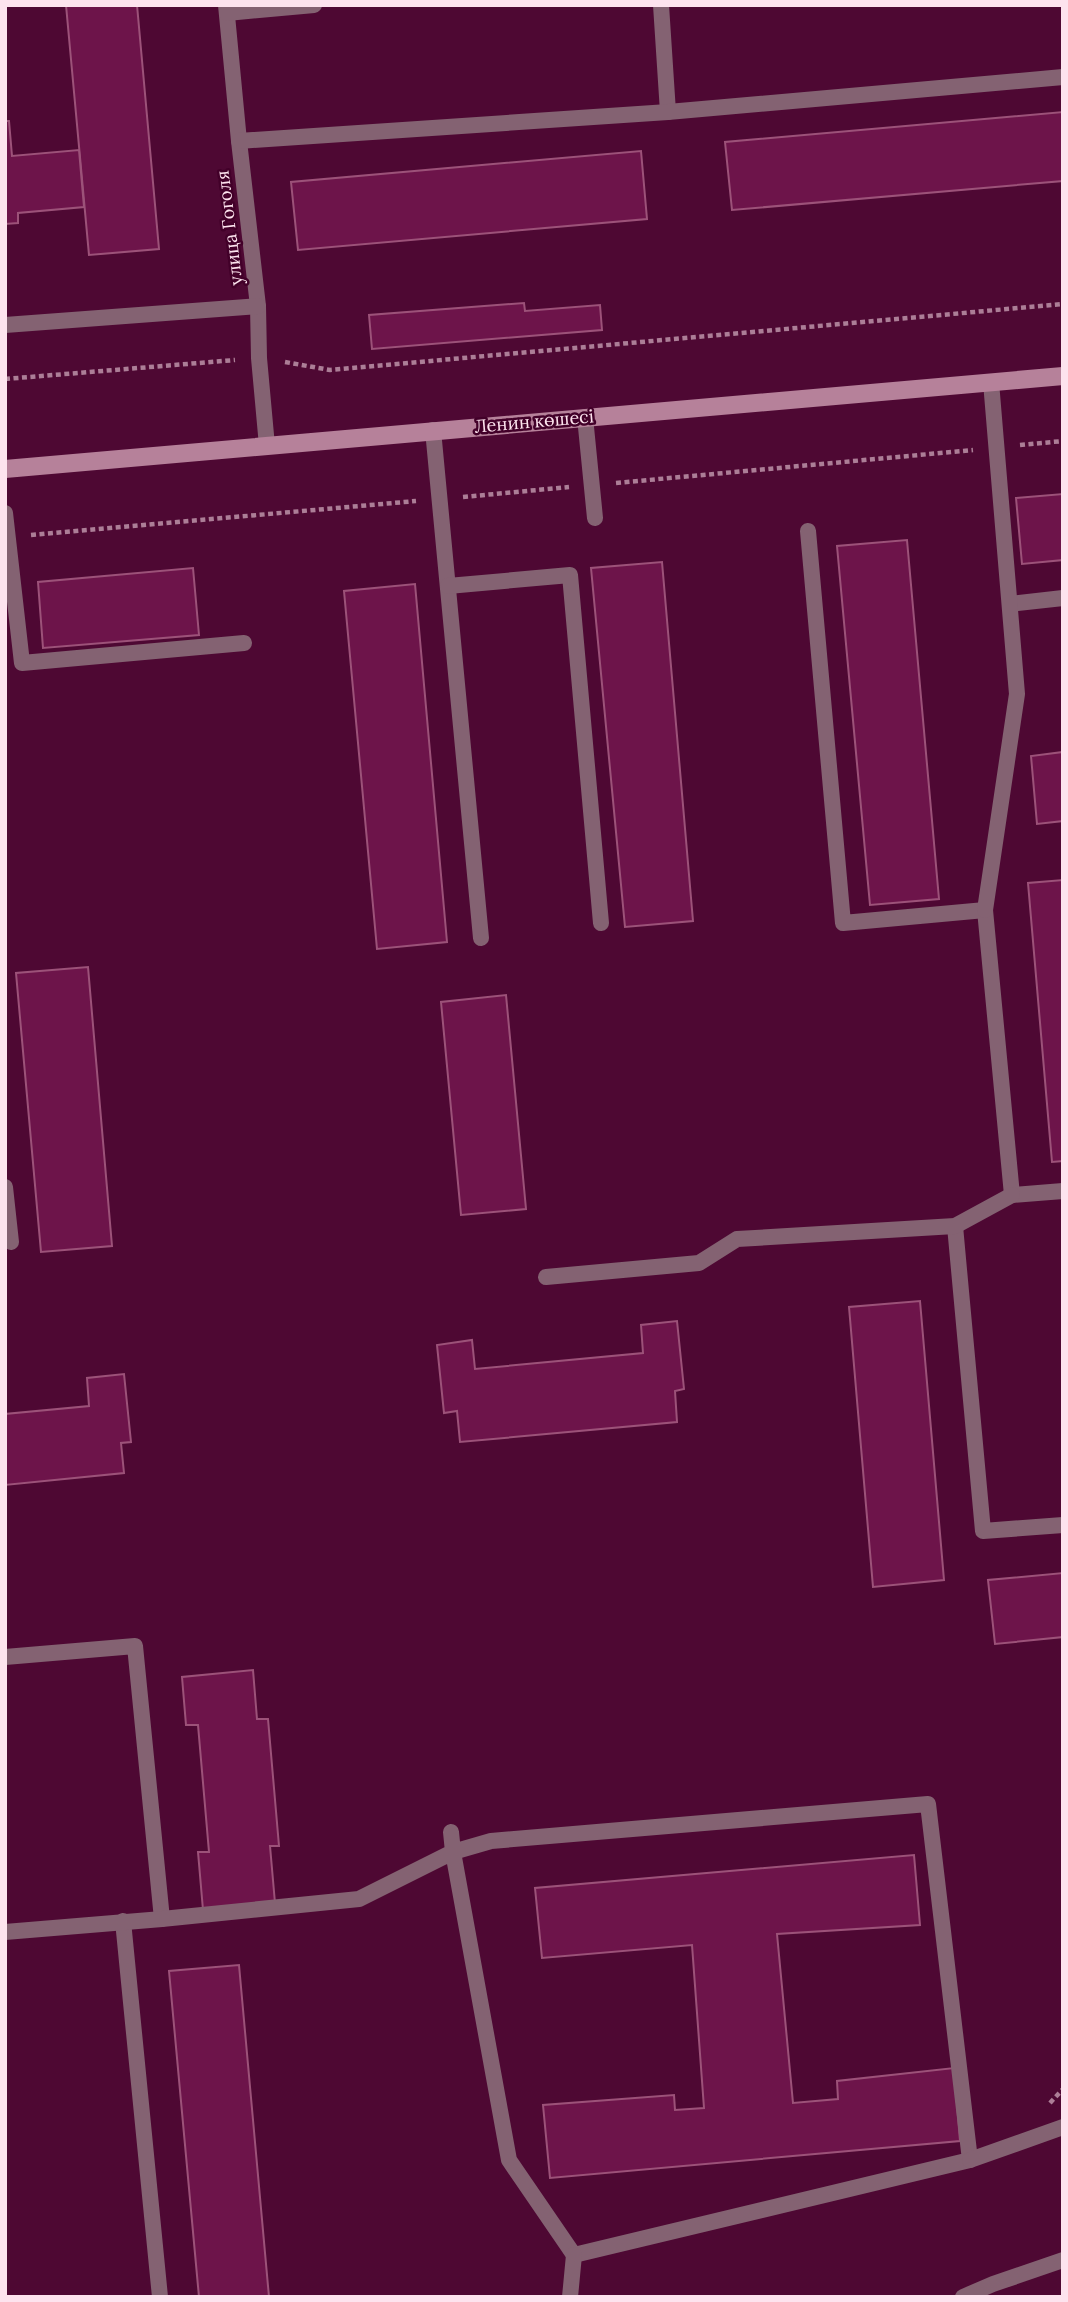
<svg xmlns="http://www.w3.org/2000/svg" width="1068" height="2302" viewBox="0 0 1068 2302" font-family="Lora,serif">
<rect width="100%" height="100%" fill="#4e0833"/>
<g fill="#6d144a" stroke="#9c5279" stroke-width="2">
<polygon points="66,5 137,5 159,249 89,255"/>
<polygon points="1063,112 1063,181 732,210 725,142"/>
<polygon points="5,121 9,121 12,156 79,150 84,207 18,213 18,223 5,224"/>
<polygon points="641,151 647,219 298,250 291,182"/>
<polygon points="524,303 525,311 600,305 602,330 372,349 369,315"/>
<polygon points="1063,494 1063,560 1022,564 1016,498"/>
<polygon points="907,540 939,899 870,905 837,546"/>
<polygon points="662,562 693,921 625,927 591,568"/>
<polygon points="193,568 199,635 43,648 38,582"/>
<polygon points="415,584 447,942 377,949 344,591"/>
<polygon points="1063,752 1063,821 1037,824 1031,756"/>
<polygon points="1063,880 1063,1161 1052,1162 1028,883"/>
<polygon points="88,967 112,1246 41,1252 16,973"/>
<polygon points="506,995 526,1209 461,1215 441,1002"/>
<polygon points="920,1301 944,1580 873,1587 849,1307"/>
<polygon points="677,1321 684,1389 675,1391 677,1422 460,1442 457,1411 444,1413 437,1345 472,1340 475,1369 643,1353 641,1325"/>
<polygon points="124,1374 131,1442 121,1443 124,1473 5,1485 5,1414 89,1406 87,1378"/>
<polygon points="1063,1573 1063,1637 995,1644 988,1580"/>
<polygon points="253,1670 257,1719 268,1719 279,1846 270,1846 275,1903 203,1910 198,1852 209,1852 198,1725 186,1725 182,1677"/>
<polygon points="914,1855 920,1925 777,1934 793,2103 838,2099 837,2081 954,2068 960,2141 550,2178 543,2105 674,2095 675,2110 704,2108 692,1945 542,1958 535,1888"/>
<polygon points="239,1965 269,2297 199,2297 169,1971"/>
</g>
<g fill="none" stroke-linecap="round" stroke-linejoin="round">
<g stroke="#ac7e97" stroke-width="4.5" stroke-dasharray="5 3.5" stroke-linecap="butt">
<polyline points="285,362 330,370 1063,304"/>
<polyline points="5,379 235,360"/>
<polyline points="1020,445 1063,441"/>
<polyline points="616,483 973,450"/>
<polyline points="463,497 569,487"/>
<polyline points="31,535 416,501"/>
<polyline points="1050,2103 1063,2089"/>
</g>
<g stroke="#846272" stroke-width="16">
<polyline points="226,5 239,141 258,306 259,358 267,446"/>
<polyline points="661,5 668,112"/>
<polyline points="227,13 314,5"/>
<polyline points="239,141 668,112 1063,77"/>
<polyline points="5,325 258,306"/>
<polyline points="585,417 595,518"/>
<polyline points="433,430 481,938"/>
<polyline points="5,513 22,663 244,643"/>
<polyline points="808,531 843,923 985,910 1012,1195 1063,1191"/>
<polyline points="448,586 570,575 601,923"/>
<polyline points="1010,604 1063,598"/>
<polyline points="985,910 1017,694 991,382"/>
<polyline points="5,1187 11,1242"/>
<polyline points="955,1226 983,1531 1063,1525"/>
<polyline points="546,1277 699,1263 737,1239 955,1226 1012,1195"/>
<polyline points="5,1657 135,1646 162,1919"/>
<polyline points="123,1921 160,2297"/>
<polyline points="5,1932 162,1919 359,1899 453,1852 491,1841 928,1804 970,2160 574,2255 509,2160 453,1852 451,1832"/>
<polyline points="970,2160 1063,2127"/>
<polyline points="570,2297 574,2255"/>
<polyline points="963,2297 993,2284 1063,2260"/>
</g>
<polyline stroke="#b6819a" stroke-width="18" points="5,469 1063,376"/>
</g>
<g text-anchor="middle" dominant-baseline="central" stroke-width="5" stroke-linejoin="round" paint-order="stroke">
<g font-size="18" fill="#fde3ee" stroke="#420029">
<text transform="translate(229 228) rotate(-97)">улица Гоголя</text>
<text transform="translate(534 421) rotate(-5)">Ленин көшесі</text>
</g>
</g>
<rect width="1068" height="2302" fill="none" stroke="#fde3ee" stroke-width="14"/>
</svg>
